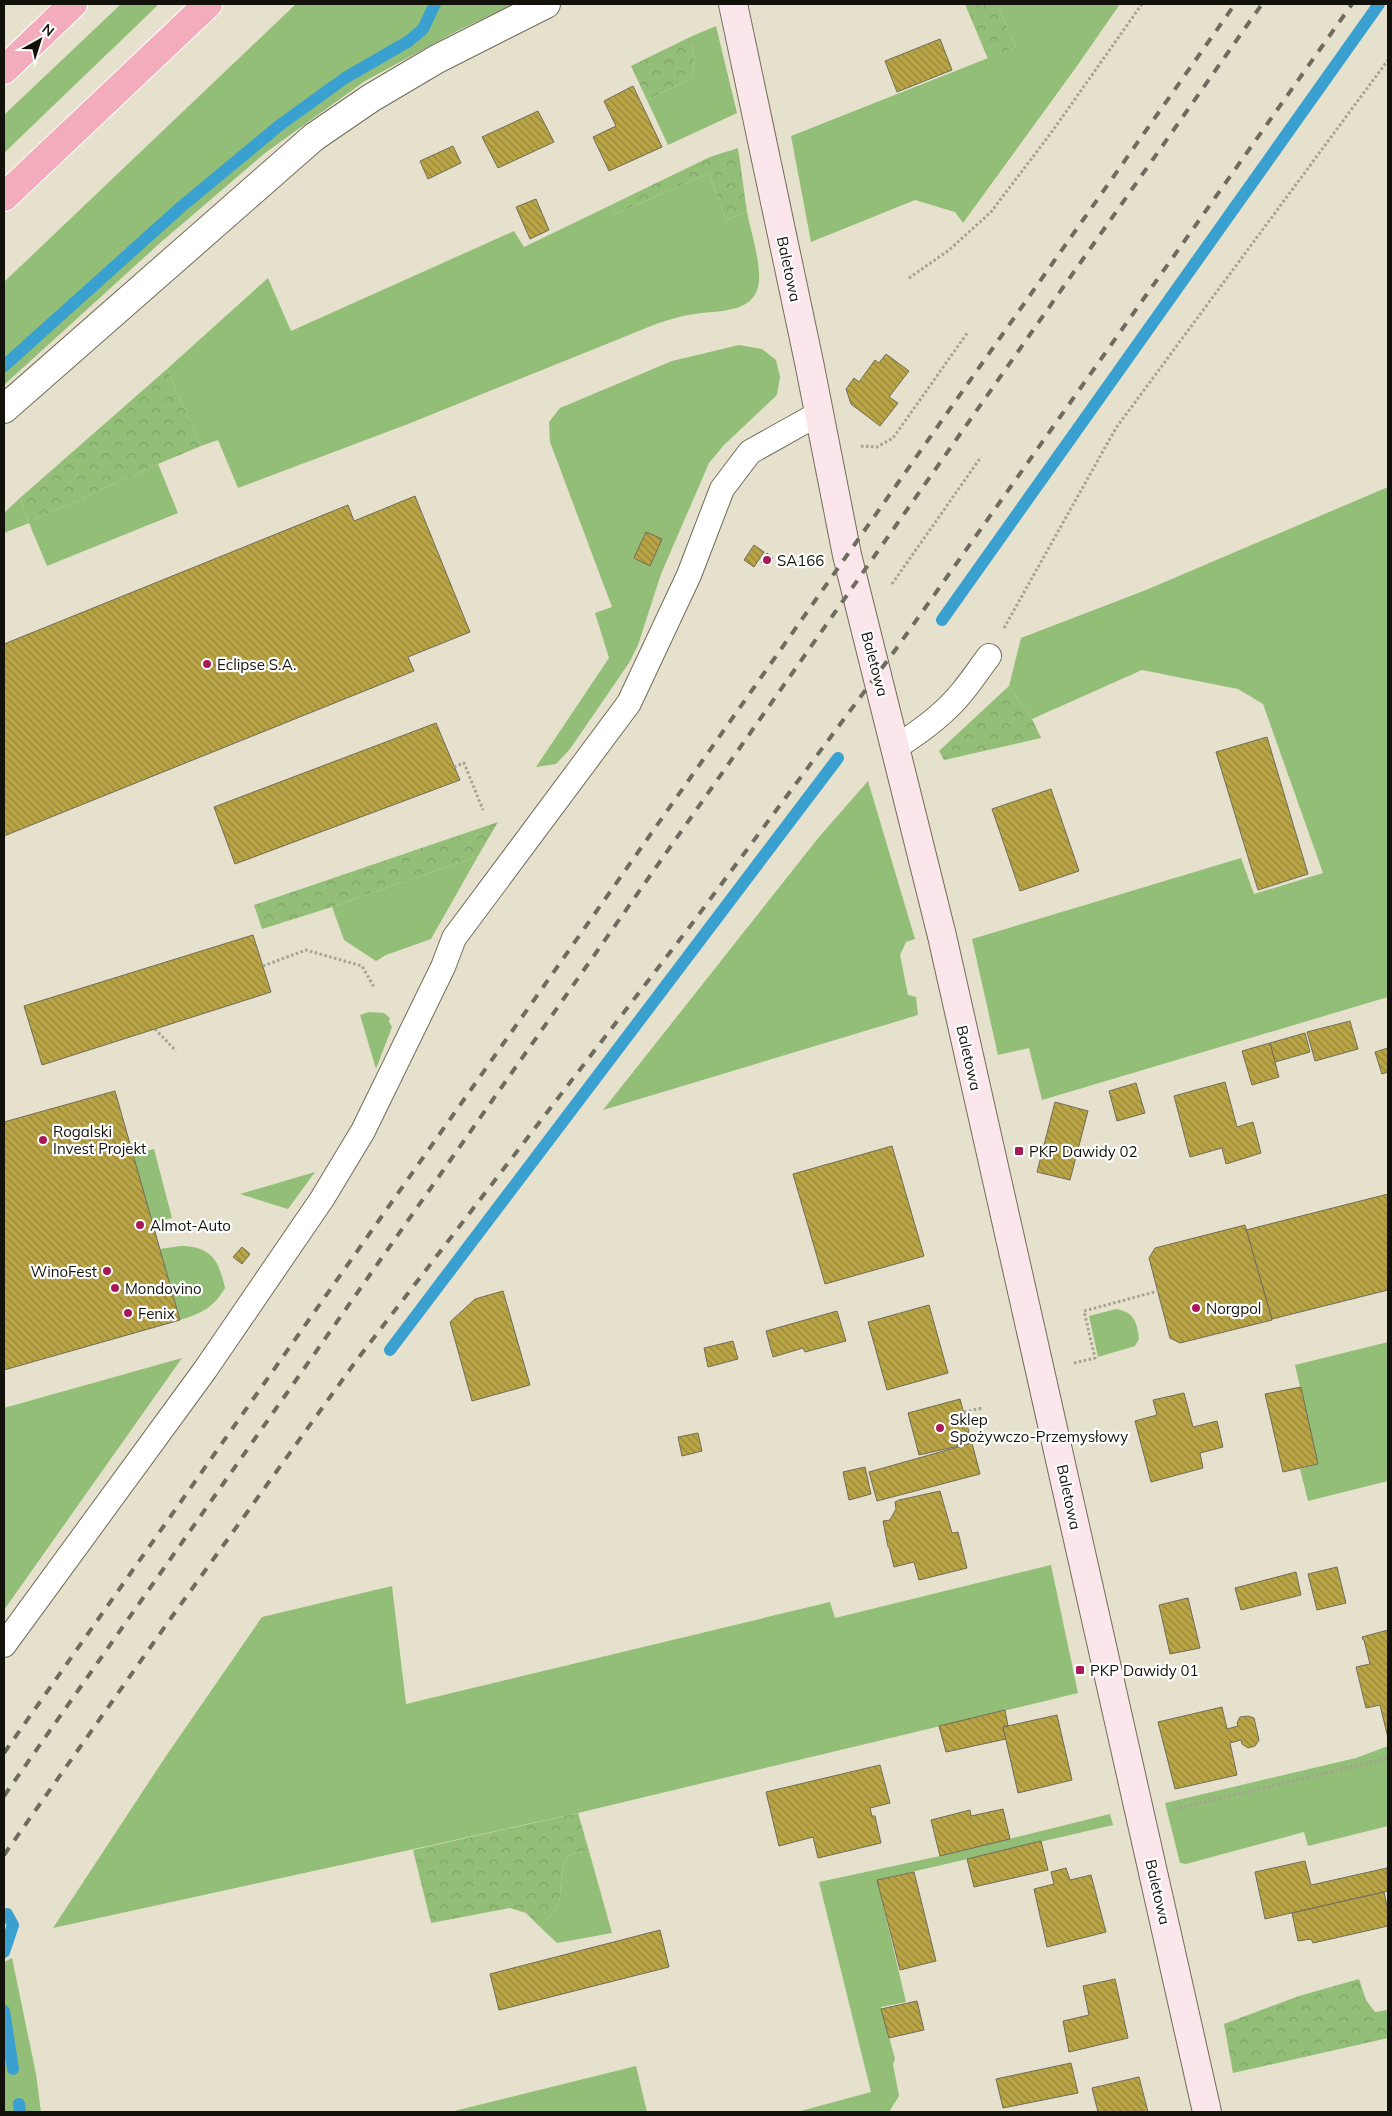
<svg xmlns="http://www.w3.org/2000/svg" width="1392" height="2116" viewBox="0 0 1392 2116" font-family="Mulish,sans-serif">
<defs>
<pattern id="forest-crowns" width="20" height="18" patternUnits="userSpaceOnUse" patternTransform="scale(1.25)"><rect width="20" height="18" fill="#93be77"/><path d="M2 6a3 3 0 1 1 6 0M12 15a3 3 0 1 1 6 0" fill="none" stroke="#7ea266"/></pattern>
<pattern id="building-back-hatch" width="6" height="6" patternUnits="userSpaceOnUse" patternTransform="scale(1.25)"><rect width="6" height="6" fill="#baa546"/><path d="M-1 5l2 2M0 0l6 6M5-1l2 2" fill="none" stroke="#968539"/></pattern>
</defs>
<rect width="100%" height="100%" fill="#e6e1cc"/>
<g fill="#93be77">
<polygon points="121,4 159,4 4,153 4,115"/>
<polygon points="296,4 514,4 459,30 365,81 265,153 160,243 4,385 4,282"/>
<polygon points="997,4 1120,4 1077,66 963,223 955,212 915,200 811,242 791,136 1016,47"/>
<polygon points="716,26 737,113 668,145 647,100 691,79 695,59 690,37"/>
<path d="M709,173L726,220L747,212C751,232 758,253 759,273C762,314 722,310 694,314C681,316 668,320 656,324L408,424L238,488L218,440L201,446L167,369L268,278L291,331L514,231L524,247L611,205L616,214Z"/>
<polygon points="739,345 762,349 776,360 780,377 777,395 724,445 709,463 661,574 638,645 629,663 570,749 556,764 536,767 609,658 595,613 612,607 550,442 549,422 560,408 672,361"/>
<polygon points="158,464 178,513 47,566 29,523 4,533 4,513 20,498 29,522"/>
<polygon points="1388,487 1388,997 1042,1100 1029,1048 998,1055 972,939 1241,858 1254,894 1323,873 1263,704 1238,689 1142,670 1032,719 1009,686 1021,638 1146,590"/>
<polygon points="868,781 915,939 906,942 900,955 908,995 916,997 918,1015 603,1110 819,837"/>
<polygon points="478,856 431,939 386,955 376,961 344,940 332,907"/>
<polygon points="369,1012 384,1013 390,1018 389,1022 392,1027 376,1069 360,1015"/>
<polygon points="154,1149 172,1218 152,1223 133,1155"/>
<polygon points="315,1172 288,1209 240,1194"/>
<path d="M181,1246C211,1246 219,1261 225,1288C213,1308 202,1313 180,1320L159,1249Z"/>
<path d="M1116,1309C1134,1312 1137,1322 1139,1339L1135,1346L1098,1357L1089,1316Z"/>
<polygon points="1388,1342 1388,1481 1308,1501 1300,1469 1318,1464 1295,1365"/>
<polygon points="182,1358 4,1610 4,1408"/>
<polygon points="1051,1565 1078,1693 578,1813 53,1928 164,1759 262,1617 392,1586 406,1704 830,1602 835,1618"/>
<polygon points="1388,1746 1388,1826 1308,1846 1304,1832 1186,1864 1180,1863 1165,1803 1356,1758"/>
<polygon points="1110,1814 1113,1825 877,1880 906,2002 881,2007 895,2059 893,2064 899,2096 889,2112 797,2112 871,2092 819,1882 940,1856"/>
<path d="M589,1851L612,1933L557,1943L540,1927C545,1920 554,1913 558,1905C563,1893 558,1864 569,1856C574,1853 583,1852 589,1851Z"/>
<polygon points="12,1958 36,2074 41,2112 4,2112 4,1962"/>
<polygon points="636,2066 647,2112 450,2112"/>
</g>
<g fill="url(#forest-crowns)">
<polygon points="965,4 997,4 1016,47 988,59"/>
<polygon points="690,37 695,59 691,79 647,100 631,66"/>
<polygon points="738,148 747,212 726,220 709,173 616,214 611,205 710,157"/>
<polygon points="167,369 201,446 158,464 29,522 20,498"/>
<polygon points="1009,686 1032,719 1041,738 944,760 939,751"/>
<polygon points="498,822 478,856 332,907 262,929 254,905"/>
<path d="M578,1813L589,1851C583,1852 574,1853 569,1856C558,1864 563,1893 558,1905C554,1913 545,1920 540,1927L526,1913L510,1908L431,1923L413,1850Z"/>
<polygon points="1359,1979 1366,2000 1375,2012 1388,2010 1388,2038 1233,2073 1224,2024 1299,1996"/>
</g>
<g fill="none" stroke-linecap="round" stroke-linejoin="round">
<g stroke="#39a0d0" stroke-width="12">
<polyline points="4,366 181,207 280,125 345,78 409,41 423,29 435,4"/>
<polyline points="942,620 1379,4"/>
<polyline points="390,1350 838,758"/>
<polyline points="4,1952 13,1925 7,1914"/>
<polyline points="4,2011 13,2069"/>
<polyline points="19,2104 20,2112"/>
</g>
</g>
<g fill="url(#building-back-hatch)" stroke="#716d5a">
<polygon points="940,39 952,70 897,92 885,61"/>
<polygon points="633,86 662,147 609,171 593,137 616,126 604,101"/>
<polygon points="538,111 554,142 498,168 482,137"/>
<polygon points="453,146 461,163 428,179 420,161"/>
<polygon points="536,199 549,230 530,239 516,207"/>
<polygon points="886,354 909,371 889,397 898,403 880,426 851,404 846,389 854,378 859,382 875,360 879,363"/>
<polygon points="415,496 470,632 408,657 414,671 4,836 4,644 348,505 354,521"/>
<polygon points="646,532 662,539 650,566 634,558"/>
<polygon points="754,545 764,552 754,567 744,560"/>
<polygon points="767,553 773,558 767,566 761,562"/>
<polygon points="436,723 460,780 235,864 214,807"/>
<polygon points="1267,737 1308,874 1258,890 1216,752"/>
<polygon points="1051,789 1079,871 1020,891 992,809"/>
<polygon points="253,935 271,992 42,1065 24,1006"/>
<polygon points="1350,1021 1358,1049 1315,1061 1307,1032"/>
<polygon points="1305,1033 1310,1052 1275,1062 1270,1043"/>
<polygon points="1270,1043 1279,1077 1252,1085 1242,1051"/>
<polygon points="1388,1048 1388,1072 1382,1074 1375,1052"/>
<polygon points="1225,1082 1237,1127 1253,1122 1261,1153 1226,1164 1222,1148 1190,1157 1174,1096"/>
<polygon points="1136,1083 1145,1113 1117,1121 1109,1091"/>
<polygon points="115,1091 180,1320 4,1370 4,1122"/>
<polygon points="1055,1102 1088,1111 1070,1180 1037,1172"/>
<polygon points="892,1146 924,1256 825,1284 793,1174"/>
<polygon points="1388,1194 1388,1290 1272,1319 1246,1230"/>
<polygon points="1245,1225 1272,1320 1180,1343 1170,1338 1149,1258 1155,1248"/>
<polygon points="242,1247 250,1254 242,1264 233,1257"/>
<polygon points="503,1291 530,1385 472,1401 450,1322 475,1299"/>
<polygon points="929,1305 948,1373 887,1390 868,1322"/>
<polygon points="837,1311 846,1341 805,1352 803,1348 773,1357 766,1331"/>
<polygon points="733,1341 738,1359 708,1367 704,1348"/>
<polygon points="1301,1387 1318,1464 1283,1472 1265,1394"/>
<polygon points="1184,1393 1193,1427 1217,1421 1223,1447 1200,1453 1203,1468 1151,1482 1135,1421 1157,1415 1153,1400"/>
<polygon points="960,1399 972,1443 919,1455 908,1413"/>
<polygon points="698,1433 702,1451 682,1456 678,1437"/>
<polygon points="972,1443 980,1474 877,1501 869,1472"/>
<polygon points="865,1467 871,1494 849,1500 843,1472"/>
<polygon points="940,1491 952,1533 958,1532 967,1568 919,1580 914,1562 894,1567 889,1547 888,1547 883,1521 890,1520 896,1509 895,1502 899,1500"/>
<polygon points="1337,1567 1346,1603 1317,1610 1308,1574"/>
<polygon points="1296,1572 1301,1595 1241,1610 1235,1588"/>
<polygon points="1188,1598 1200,1648 1170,1654 1159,1605"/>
<polygon points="1388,1630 1388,1738 1380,1705 1366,1708 1356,1667 1370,1664 1364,1640 1363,1640 1362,1637"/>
<polygon points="1222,1707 1227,1729 1238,1726 1237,1723 1240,1717 1248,1716 1254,1718 1259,1740 1255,1746 1248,1748 1242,1744 1241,1740 1230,1743 1237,1775 1175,1789 1158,1722"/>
<polygon points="1005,1710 1008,1726 1003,1727 1006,1739 946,1752 939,1726"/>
<polygon points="1057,1715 1072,1780 1018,1793 1003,1727"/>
<polygon points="880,1765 890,1803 870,1808 872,1816 875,1816 881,1843 818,1858 813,1837 779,1846 766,1792"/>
<polygon points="1003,1809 1010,1839 940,1856 931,1820 970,1810 971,1816"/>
<polygon points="1041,1841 1048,1870 974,1887 967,1859"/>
<polygon points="1305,1861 1311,1885 1387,1868 1388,1891 1265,1919 1255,1872"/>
<polygon points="1066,1868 1070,1880 1091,1875 1106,1932 1047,1947 1034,1889 1054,1884 1051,1872"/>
<polygon points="914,1872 936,1961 900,1970 877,1880"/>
<polygon points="1384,1892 1388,1911 1388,1926 1313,1943 1311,1939 1298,1941 1292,1913"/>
<polygon points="660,1930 669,1967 499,2010 490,1974"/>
<polygon points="1115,1979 1128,2038 1069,2052 1063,2021 1089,2015 1083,1986"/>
<polygon points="917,2001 924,2030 889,2038 881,2009"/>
<polygon points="1071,2063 1078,2093 1003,2108 996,2079"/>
<polygon points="1139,2077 1148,2112 1098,2112 1092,2088"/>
</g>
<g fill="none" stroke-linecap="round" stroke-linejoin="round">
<defs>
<g id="lane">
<path d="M896,747C920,732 945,714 963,691C972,680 980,668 989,656"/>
<polyline points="4,1645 205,1370 322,1199 363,1131 443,967 454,938 629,703 689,575 722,489 750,452 818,414"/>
</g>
<polyline id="street" points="4,409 314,137 371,98 437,59 546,4"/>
<polyline id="secondary" points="733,4 809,362 847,555 942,936 1207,2112"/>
<g id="highway">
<polyline points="4,70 73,4"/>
<polyline points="4,197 208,4"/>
</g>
</defs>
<use href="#lane" stroke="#716d5a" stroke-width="26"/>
<use href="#street" stroke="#716d5a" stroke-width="30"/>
<use href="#secondary" stroke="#716d5a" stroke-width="30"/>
<use href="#highway" stroke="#fff" stroke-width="30"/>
<g stroke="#a5a290" stroke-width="3" stroke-dasharray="2.5 2.5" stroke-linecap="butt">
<polyline points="909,278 949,250 991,212 1051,133 1142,4"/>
<polyline points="861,446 877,447 893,438 968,332"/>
<polyline points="892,584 981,457"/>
<polyline points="1004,628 1116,428 1388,60"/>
<polyline points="454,767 464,763 483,810"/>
<polyline points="263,966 306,950 362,966 374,987"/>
<polyline points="155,1029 176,1051"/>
<polyline points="1074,1363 1095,1358 1084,1311 1158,1291"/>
<polyline points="964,1412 982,1408"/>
<polyline points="1175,1809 1388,1758"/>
</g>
<use href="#lane" stroke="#fff" stroke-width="24"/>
<use href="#street" stroke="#fff" stroke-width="28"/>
<use href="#secondary" stroke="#fbe6eb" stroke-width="28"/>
<use href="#highway" stroke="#f2acbb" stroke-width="28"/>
<g stroke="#6e6c5e" stroke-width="4" stroke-dasharray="9 9" stroke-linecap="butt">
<polyline points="4,1753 1235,4"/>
<polyline points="4,1796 1262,4"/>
<polyline points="4,1855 171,1618 356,1361 691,925 896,649 1352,4"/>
</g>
</g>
<g fill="#a81957" stroke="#fff" stroke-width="2">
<circle cx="767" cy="560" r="5"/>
<circle cx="207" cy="664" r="5"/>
<circle cx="43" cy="1140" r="5"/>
<rect x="1014" y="1146" width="10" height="10" rx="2.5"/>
<circle cx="140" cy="1225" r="5"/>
<circle cx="107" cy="1271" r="5"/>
<circle cx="115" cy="1288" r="5"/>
<circle cx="1196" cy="1308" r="5"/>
<circle cx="128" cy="1313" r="5"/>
<circle cx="940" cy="1428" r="5"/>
<rect x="1075" y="1665" width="10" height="10" rx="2.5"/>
</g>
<g text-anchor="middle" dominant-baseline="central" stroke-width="4.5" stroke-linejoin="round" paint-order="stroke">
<g font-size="15" fill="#13120a" stroke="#fff">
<text transform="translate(789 269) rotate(78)">Baletowa</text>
<text transform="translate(875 664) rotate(75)">Baletowa</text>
<text transform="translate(969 1058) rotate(77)">Baletowa</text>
<text transform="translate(1069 1497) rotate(78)">Baletowa</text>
<text transform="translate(1158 1892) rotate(77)">Baletowa</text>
</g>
<g font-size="15" fill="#13120a" stroke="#fff" text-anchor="start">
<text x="777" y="560">SA166</text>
<text x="217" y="664">Eclipse S.A.</text>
<text x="53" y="1131">Rogalski<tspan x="53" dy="17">Invest Projekt</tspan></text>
<text x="1029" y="1151">PKP Dawidy 02</text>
<text x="150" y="1225">Almot-Auto</text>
<text x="97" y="1271" text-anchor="end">WinoFest</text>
<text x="125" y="1288">Mondovino</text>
<text x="1206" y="1308">Norgpol</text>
<text x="138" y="1313">Fenix</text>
<text x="950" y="1419">Sklep<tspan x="950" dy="17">Spożywczo-Przemysłowy</tspan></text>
<text x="1090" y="1670">PKP Dawidy 01</text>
</g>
</g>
<rect width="1392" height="2116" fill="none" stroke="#13120a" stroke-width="10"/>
<g transform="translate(40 40) rotate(39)" stroke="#ffffff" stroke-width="4" paint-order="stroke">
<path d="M0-4L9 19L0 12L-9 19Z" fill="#13120a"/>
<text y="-8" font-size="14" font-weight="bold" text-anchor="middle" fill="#13120a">N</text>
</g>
</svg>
